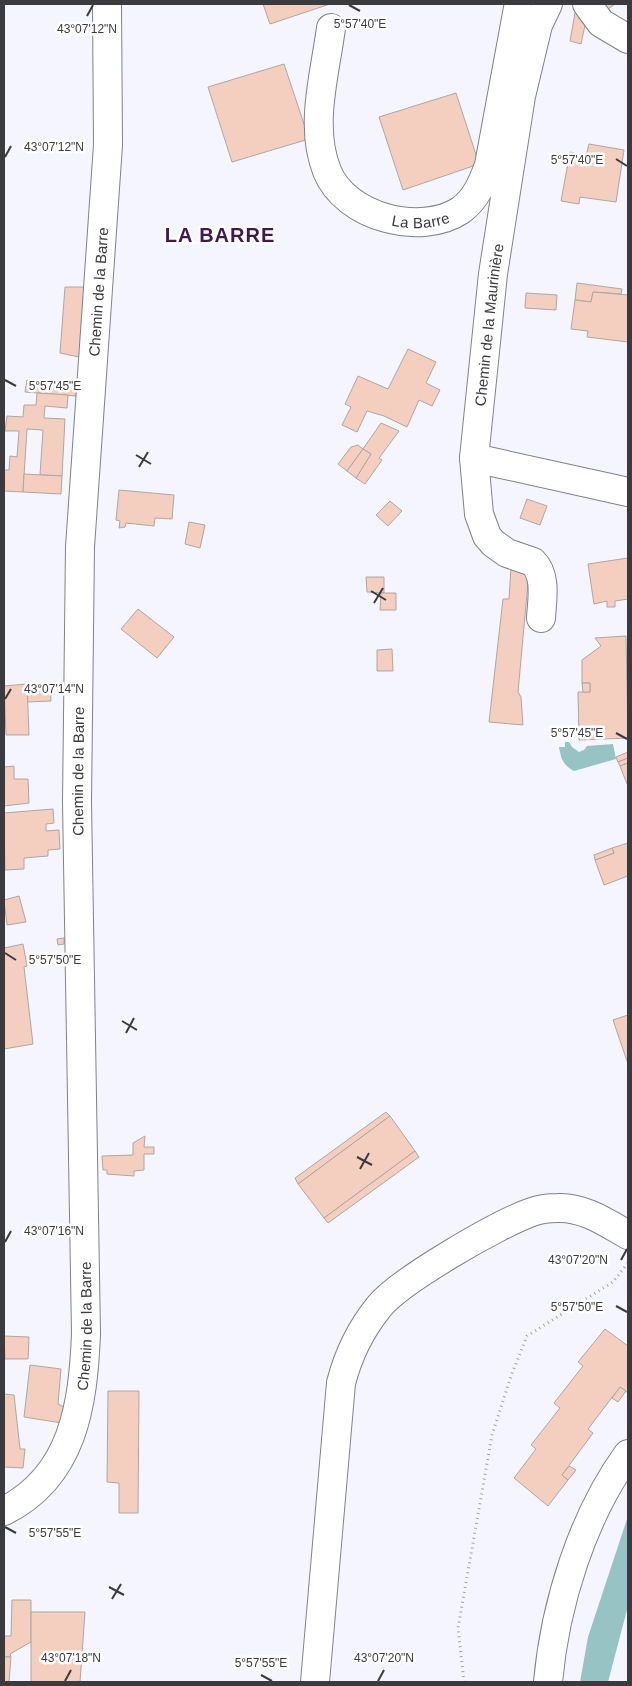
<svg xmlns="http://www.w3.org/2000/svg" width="632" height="1686" viewBox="0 0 632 1686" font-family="Helvetica,sans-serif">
<rect width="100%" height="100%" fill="#f4f5fe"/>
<g fill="#97c3c4">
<path d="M565,742H569L572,747L579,752L584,750L587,746L613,744L616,759L574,771C563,765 561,759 559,747H565Z"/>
<polygon points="628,1516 628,1606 608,1682 580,1682 588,1637"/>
</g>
<g fill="#f4cfc0" stroke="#afa6a2">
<polygon points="263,4 330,4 270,24"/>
<polygon points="603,4 615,4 607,10"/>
<polygon points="575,13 587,16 581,44 570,41"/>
<polygon points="284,64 309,139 232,162 208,87"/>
<polygon points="456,93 479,164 403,190 379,117"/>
<polygon points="589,144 624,150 616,202 580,197 579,204 561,201 570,152 586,156"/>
<polygon points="577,283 622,289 621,294 593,292 591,302 575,300"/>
<polygon points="65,287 85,287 79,357 60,353"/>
<polygon points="593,292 628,295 628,342 587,337 588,331 571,329 575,300 591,302"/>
<polygon points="526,293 557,295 556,310 525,308"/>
<polygon points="408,349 436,362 426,383 440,390 432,406 419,400 407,427 384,416 367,411 357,432 342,425 351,407 345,404 358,376 388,389"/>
<polygon points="27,380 77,384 76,396 25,392"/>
<polygon points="37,393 68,395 67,408 45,406 44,418 65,419 62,476 40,475 43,430 27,429 23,492 4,491 4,470 9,470 10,456 17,457 19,431 5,431 7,416 23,417 24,405 36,405"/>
<polygon points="381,423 399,431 379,458 382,460 365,484 356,478 371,454 363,449"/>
<polygon points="358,445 363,449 347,471 338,464 351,447"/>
<polygon points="363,449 371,454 356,478 347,471"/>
<polygon points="24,474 62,476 61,494 23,492"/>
<polygon points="119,490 174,495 172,519 155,518 154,526 126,523 125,527 119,528 120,521 116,520"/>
<polygon points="527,499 547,506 540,525 520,518"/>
<polygon points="390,501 402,511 388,526 376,515"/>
<polygon points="189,522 205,525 200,548 185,544"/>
<polygon points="628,558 628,599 615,601 615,607 607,607 607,601 594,604 588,564"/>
<polygon points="511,567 529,572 518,692 521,697 523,725 489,722 503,599 509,599"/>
<polygon points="366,577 384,577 384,593 367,592"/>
<polygon points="381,593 396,593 396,610 380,610"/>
<polygon points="138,609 174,637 157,658 121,629"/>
<polygon points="626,636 628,738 579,740 578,692 590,692 590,683 582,683 582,660 601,646 595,638"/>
<polygon points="392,649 393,671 377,671 377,650"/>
<polygon points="582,683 590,683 590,692 583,692"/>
<polygon points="27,684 50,684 51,701 27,702"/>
<polygon points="27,684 29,735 6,735 4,686"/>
<polygon points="628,752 628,758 618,762 616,757"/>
<polygon points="628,758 628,763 620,766 618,762"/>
<polygon points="628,763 628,784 627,784 620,766"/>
<polygon points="14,766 14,779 28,779 29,803 4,806 4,767"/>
<polygon points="53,809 54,823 46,824 46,831 59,830 60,849 48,850 48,856 24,858 24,869 5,870 4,813"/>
<polygon points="628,843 628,876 604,885 595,860 614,853 612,848"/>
<polygon points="612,848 614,853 595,860 594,855"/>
<polygon points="19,896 26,922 7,925 4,900"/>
<polygon points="64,938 64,944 58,945 57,939"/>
<polygon points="23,944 27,966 24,967 33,1044 4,1049 4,948"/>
<polygon points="628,1015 628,1064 613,1020"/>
<polygon points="386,1112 390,1116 298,1184 295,1178"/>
<polygon points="390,1116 415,1151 324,1218 298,1184"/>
<polygon points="145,1136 144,1147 154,1147 154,1154 144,1154 144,1170 134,1171 134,1176 107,1174 107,1170 103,1170 102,1156 133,1155 133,1143"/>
<polygon points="415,1151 419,1157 328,1223 324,1218"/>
<polygon points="605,1329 628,1346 628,1393 620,1387 588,1429 593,1433 562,1475 568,1480 548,1506 514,1478 536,1449 531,1445 560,1408 554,1403 583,1366 578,1362"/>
<polygon points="4,1336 29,1337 28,1359 5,1359"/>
<polygon points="30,1365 61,1369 58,1404 66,1408 62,1423 24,1417"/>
<polygon points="620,1387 626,1391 618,1402 612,1398"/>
<polygon points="108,1391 139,1391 138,1513 119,1513 119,1483 107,1482"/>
<polygon points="4,1394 14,1395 20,1449 25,1449 23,1468 4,1467"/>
<polygon points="569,1466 576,1470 568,1480 562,1475"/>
<polygon points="12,1600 31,1600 31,1642 10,1654 11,1657 4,1657 4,1636 11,1636"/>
<polygon points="31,1612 85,1612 80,1682 31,1682"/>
<polygon points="4,1657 11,1657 9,1682 4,1682"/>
</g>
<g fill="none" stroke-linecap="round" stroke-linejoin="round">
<defs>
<g id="minor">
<polyline points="587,4 601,23 628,39"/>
<path id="s1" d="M331,28C325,74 309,126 327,171C345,217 421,237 461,210C476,199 483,182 489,165L518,8"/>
<polyline points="474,458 628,492"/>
<path id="s2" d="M541,618C542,600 547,576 533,562L507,553L493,543L487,536L479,514L474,458L493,274L521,96L538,25L548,4"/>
<path id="s3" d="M4,1511C74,1476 83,1404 86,1334L77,802L80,547L108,145L107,4"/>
<path d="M315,1682L341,1383C348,1356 361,1329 378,1308C397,1282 500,1223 532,1212C540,1209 550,1208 558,1208C584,1207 607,1223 628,1235"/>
<path d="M548,1682C555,1605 582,1517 628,1454"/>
</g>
</defs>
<use href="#minor" stroke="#808189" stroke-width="30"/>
<polyline stroke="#a3a4aa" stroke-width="3" stroke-dasharray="1 4" stroke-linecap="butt" points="464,1682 458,1628 492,1435 511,1376 527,1336 613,1282 628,1263"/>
<use href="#minor" stroke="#fff" stroke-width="28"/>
</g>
<path fill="none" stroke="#3b3b3f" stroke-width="2" d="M349,5L360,11M87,16L93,5M5,157L11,146M616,159L627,166M5,380L16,386M136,455L151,464M139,467L148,452M371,591L386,600M374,603L383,588M5,699L11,689M616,733L627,739M5,953L16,960M122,1021L137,1030M126,1033L134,1018M357,1157L372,1165M360,1169L369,1153M5,1242L11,1231M621,1260L627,1249M616,1306L627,1312M5,1527L16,1533M109,1587L124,1595M112,1599L121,1584M261,1675L272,1681M65,1681L71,1670M378,1681L384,1670"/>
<g text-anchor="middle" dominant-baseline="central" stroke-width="5" stroke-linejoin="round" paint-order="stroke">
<g font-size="15" fill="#3b3b3f" stroke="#fff">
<text stroke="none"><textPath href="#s1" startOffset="258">La Barre</textPath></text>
<text stroke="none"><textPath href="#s3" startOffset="1249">Chemin de la Barre</textPath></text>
<text stroke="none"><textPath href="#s2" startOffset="326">Chemin de la Maurinière</textPath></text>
<text stroke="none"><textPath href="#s3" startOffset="769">Chemin de la Barre</textPath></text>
<text stroke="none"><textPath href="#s3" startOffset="214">Chemin de la Barre</textPath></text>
</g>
<g font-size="20" font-weight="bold" letter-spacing="1" fill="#3f194f" stroke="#fff">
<text x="220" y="235">LA BARRE</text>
</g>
</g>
<g font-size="12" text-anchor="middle" fill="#3b3b3f" stroke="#fff" stroke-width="5" stroke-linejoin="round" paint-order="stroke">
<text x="360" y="28">5°57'40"E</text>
<text x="87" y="33">43°07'12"N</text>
<text x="54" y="151">43°07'12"N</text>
<text x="577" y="164">5°57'40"E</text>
<text x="55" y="390">5°57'45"E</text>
<text x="54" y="693">43°07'14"N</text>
<text x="577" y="737">5°57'45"E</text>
<text x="55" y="964">5°57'50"E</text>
<text x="54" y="1235">43°07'16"N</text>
<text x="578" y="1264">43°07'20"N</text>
<text x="577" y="1311">5°57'50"E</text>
<text x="55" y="1537">5°57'55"E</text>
<text x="71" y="1662">43°07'18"N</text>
<text x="384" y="1662">43°07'20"N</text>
<text x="261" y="1667">5°57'55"E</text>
</g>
<rect width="632" height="1686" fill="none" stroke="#3b3b3f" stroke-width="10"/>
</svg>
